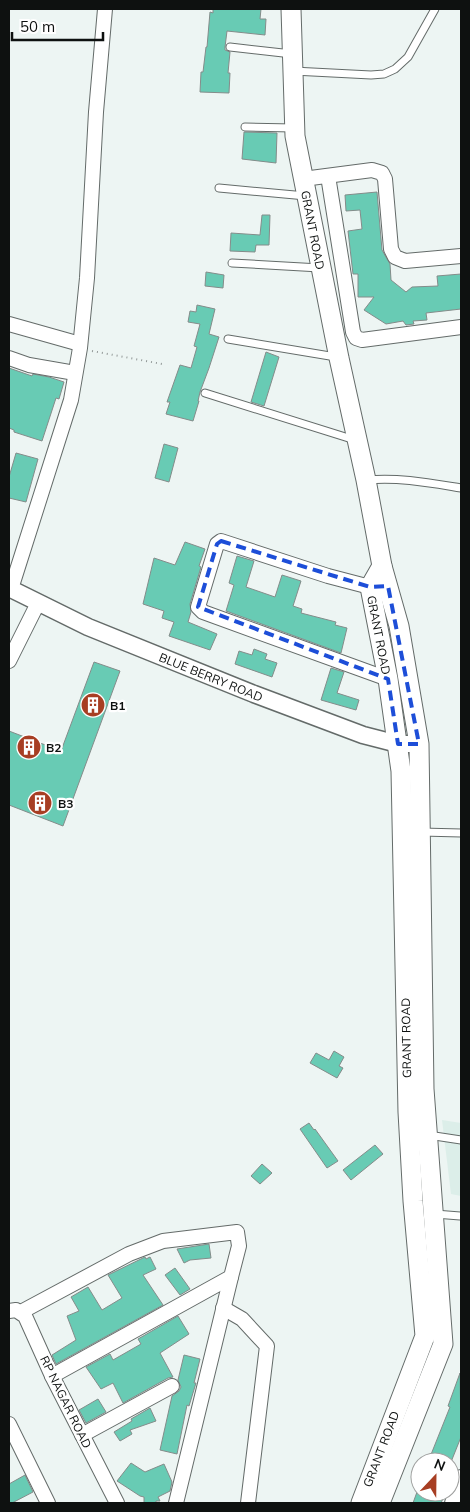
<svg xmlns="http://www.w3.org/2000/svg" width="470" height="1512" viewBox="0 0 470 1512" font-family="Mulish,sans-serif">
<rect width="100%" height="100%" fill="#edf5f3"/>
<polygon fill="#dceee9" points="442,1120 461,1123 461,1196 451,1194"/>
<g fill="#68cbb4" stroke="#848c8a">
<polygon points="213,9 261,9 260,19 266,19 265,35 227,31 225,47 225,50 230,52 228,73 230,73 229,93 200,92 201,72 203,72 206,47 207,47 210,12 213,13"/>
<polygon points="244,132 277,133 276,163 242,159"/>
<polygon points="377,192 382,250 390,264 391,280 406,292 412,287 438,286 437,276 461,274 461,309 426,313 427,320 413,321 414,324 406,325 403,321 386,324 364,310 374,297 358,297 358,274 353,274 348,231 362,229 360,210 346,211 345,195"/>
<polygon points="262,215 270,215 269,245 256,245 255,252 230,251 231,233 260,235"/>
<polygon points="206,272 224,275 223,288 205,286"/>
<polygon points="197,305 215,309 209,334 219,337 209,368 200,392 198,401 199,401 193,421 166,414 170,402 167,402 180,365 191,368 197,347 194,346 200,324 188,322 190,311 196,312"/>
<polygon points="266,352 279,357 264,406 251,402"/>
<polygon points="9,368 32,376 33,374 49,377 64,382 59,399 56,398 42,441 14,432 14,430 9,428"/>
<polygon points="164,444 178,448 169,482 155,478"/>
<polygon points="16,453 38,459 26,502 9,498 9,477"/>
<polygon points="185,542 205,549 199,566 201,567 190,604 191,612 188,622 217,634 210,650 169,636 174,622 162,618 164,611 143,604 154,558 175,565"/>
<polygon points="237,556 254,561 246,587 275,597 282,575 301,581 293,606 302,609 301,613 336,622 335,625 347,628 341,653 226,611 234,585 229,583"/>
<polygon points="254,649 267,654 265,659 277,663 272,677 235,664 239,651 252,655"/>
<polygon points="94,662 120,671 63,826 9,805 9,731 61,751"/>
<polygon points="331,668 344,672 337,693 359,700 356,710 321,700"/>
<polygon points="334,1051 344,1057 339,1066 343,1068 337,1078 310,1063 316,1053 329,1060"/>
<polygon points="309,1123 314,1130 315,1129 338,1161 327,1168 300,1129"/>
<polygon points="375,1145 383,1154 351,1180 343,1170"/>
<polygon points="262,1164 272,1173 260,1184 251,1176"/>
<polygon points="209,1244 211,1258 190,1260 184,1263 177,1249"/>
<polygon points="145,1257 146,1259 150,1257 156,1269 143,1275 163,1305 56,1364 52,1355 76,1340 67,1316 79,1311 71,1297 88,1287 102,1310 122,1298 108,1275"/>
<polygon points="175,1268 190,1289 180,1295 165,1275"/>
<polygon points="178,1316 189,1334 160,1353 173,1377 168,1378 123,1403 113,1383 101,1389 86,1367 110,1354 113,1360 141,1344 138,1339"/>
<polygon points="184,1355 200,1359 194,1383 196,1383 189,1406 187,1405 177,1454 160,1450 172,1396 179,1391 181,1387 178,1380"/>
<polygon points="460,1373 461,1437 451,1462 428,1462 450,1407 448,1406"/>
<polygon points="98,1399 106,1412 86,1423 79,1410"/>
<polygon points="150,1408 156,1421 130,1430 132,1434 120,1441 114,1432 132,1421 131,1419"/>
<polygon points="131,1463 145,1472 164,1464 172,1482 170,1491 158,1497 160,1501 156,1501 156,1503 144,1503 144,1497 140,1496 117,1481"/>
<polygon points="25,1475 33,1492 12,1503 9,1503 9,1484"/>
<polygon points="417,1492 446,1492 441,1503 413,1503"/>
</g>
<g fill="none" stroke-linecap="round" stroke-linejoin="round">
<defs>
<g id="service">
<polyline points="230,47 292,54"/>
<polyline points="293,71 371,75 384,74 395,69 408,57 435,9"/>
<polyline points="245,127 294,128"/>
<polyline points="219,188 306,196"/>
<polyline points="232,263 320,268"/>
<polyline points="228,339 336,357"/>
<polyline points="205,393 355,440"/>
<path d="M367,480C399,477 430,483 461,488"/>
<polyline points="421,832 461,833"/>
<polyline points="428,1135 461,1140"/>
<polyline points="435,1214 460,1216"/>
</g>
<g id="minor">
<polyline points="328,176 353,332 356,338 362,340 461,327"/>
<polyline points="303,179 372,170 382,173 385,179 391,249 395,257 405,261 461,256"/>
<polyline points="9,324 80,344"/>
<polyline points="9,358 29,365 75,373"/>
<polyline points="379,587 370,587 328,576 221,541 217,544 198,607 203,612 388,679"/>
<polyline points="11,589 71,400 80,348 87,278 96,112 105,9"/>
<polyline points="9,661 38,603"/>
<polyline points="223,1308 242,1319 267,1346 248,1503"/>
<polyline points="9,1311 16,1310 25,1316 52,1376 117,1503"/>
<polyline points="21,1312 129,1254 163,1241 237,1232 239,1246 231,1277 52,1376"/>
<polyline points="9,1424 48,1503"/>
<polyline points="82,1435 172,1386"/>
<polyline points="176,1503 231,1277"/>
<polyline points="452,1503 461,1477"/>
</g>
<polyline id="tertiary" points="9,588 88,627 254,694 363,735 398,744 419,744"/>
<g id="secondary">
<polyline points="291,9 295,136 339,358 366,480 382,566 399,626 419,744 424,1089 443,1344 380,1503"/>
<polyline points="361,1503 425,1336 413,1201 408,1112 401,771 388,679 370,587 382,566"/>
</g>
</defs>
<use href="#service" stroke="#646b69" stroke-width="9"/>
<use href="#minor" stroke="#646b69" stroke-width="16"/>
<use href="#tertiary" stroke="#646b69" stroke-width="19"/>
<use href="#secondary" stroke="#646b69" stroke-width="21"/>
<polyline stroke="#939998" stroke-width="2" stroke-dasharray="1 4" stroke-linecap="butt" points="92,351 162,364"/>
<use href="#service" stroke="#fff" stroke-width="7"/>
<use href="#minor" stroke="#fff" stroke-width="14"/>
<use href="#tertiary" stroke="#fff" stroke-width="16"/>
<use href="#secondary" stroke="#fff" stroke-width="19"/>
</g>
<path fill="none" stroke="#1d4ed8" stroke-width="4" stroke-dasharray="10 6" stroke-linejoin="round" d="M221,541L370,587L388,586L419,744H398L388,679L198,607L217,544Z"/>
<defs>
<symbol id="building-disc" viewBox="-11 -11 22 22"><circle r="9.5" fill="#a73e23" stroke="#fff"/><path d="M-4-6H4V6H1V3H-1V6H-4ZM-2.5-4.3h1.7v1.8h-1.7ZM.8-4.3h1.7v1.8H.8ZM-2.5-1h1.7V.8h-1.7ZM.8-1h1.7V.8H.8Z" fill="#fff"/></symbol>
</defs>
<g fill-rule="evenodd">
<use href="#building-disc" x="79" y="691" width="28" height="28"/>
<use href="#building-disc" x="15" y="733" width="28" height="28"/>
<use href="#building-disc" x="26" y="789" width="28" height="28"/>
</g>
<g text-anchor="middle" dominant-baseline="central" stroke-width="4.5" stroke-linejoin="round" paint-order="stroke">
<g font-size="12" fill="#0e1110" stroke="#fff">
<text transform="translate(313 230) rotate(79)">GRANT ROAD</text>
<text transform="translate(379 635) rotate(79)">GRANT ROAD</text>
<text transform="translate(211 677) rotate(22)">BLUE BERRY ROAD</text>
<text transform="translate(406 1038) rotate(-91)">GRANT ROAD</text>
<text transform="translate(66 1402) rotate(64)">RP NAGAR ROAD</text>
<text transform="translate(381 1449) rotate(-69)">GRANT ROAD</text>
</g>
<g font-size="12" font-weight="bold" fill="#0e1110" stroke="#fff" text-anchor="start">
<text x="110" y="705">B1</text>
<text x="46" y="747">B2</text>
<text x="58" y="803">B3</text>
</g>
</g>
<rect width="470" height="1512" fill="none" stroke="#0e1110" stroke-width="20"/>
<g transform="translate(435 1477) rotate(22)"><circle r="24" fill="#ffffff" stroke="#9fa09f"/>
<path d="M0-4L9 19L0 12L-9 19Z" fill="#a73e23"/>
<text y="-8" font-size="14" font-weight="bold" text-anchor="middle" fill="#0e1110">N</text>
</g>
<path d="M12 32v8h91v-8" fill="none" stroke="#0e1110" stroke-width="2.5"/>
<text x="20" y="32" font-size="15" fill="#0e1110" stroke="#ffffff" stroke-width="4" paint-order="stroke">50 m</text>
</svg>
